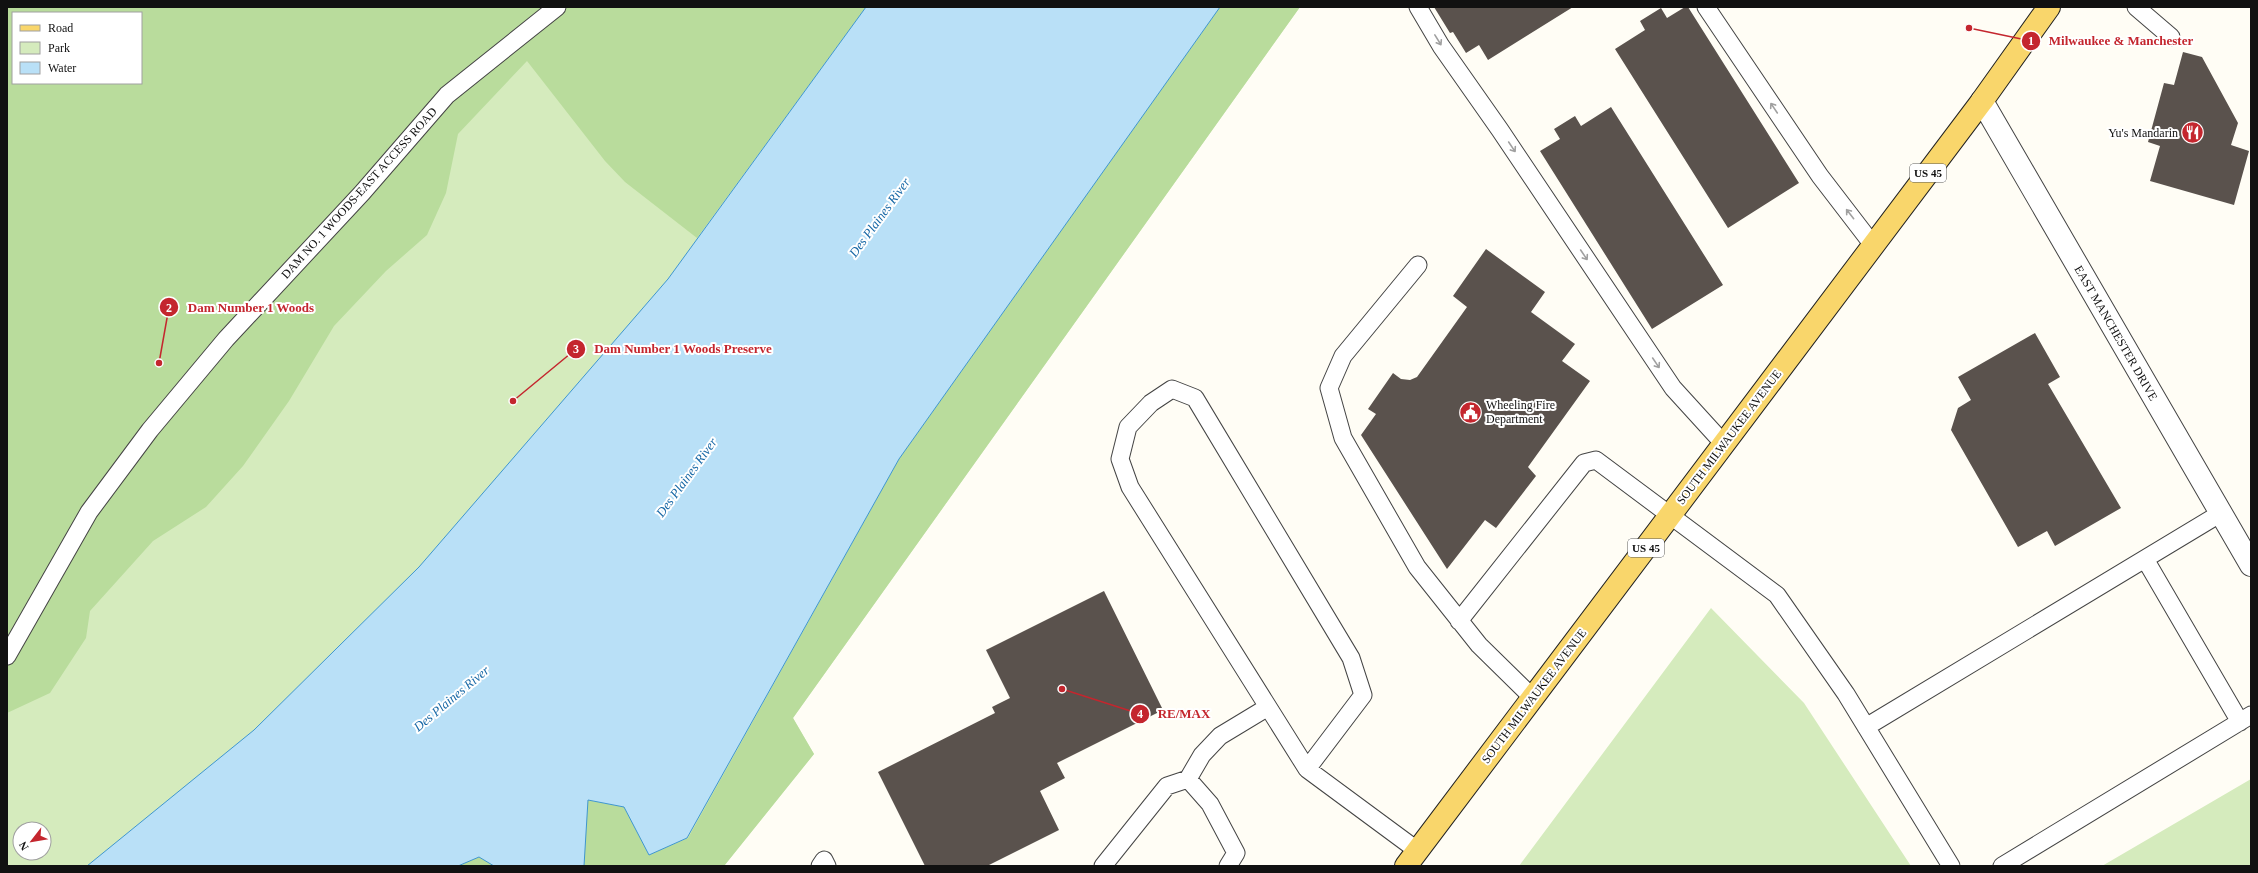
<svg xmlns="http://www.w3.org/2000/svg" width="2258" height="873" viewBox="0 0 2258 873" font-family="Georgia,serif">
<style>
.green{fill:#d5ebbd;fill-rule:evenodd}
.forest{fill:#b9dc9c;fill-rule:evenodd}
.water{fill:#b9e0f7;stroke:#3f96cf}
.building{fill:#5a524d}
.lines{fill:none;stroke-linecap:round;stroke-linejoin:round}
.lane-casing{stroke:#444;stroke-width:19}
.street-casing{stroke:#444;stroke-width:24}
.primary-casing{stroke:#222;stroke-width:24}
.lane{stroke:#fff;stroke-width:17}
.street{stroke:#fff;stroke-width:22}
.primary{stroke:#f9d66b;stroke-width:22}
.oneway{stroke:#a0a0a0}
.labels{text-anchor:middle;stroke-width:4;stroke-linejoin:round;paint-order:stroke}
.shield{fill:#fff;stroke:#585858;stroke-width:1}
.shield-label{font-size:11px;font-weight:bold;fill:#111}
.poi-label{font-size:12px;fill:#111;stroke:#fff;text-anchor:end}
.street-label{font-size:12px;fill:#111;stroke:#fff}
.water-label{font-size:13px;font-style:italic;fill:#1768a6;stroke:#fff}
.leader{fill:none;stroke:#c4262e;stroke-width:1.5}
.callout-dot{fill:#c4262e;stroke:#fff;stroke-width:1.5}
.mark-label{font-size:12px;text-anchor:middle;font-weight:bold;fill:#fff}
.callout-label{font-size:13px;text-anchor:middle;font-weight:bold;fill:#c4262e;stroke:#fff;stroke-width:4;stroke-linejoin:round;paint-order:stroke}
</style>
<rect width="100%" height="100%" fill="#fffdf5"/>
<path class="green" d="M7 7H1300L793 718 814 754 724 866H7ZM13 13H141V83H13ZM20 829H44V853H20Z
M1711 608 1804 703 1911 866H1519Z
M2251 779V866H2102Z"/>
<path class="forest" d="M7 7H866L697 238 625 182 605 161 527 61 458 134 446 193 427 235 386 271 334 326 289 401 243 466 206 507 153 541 90 611 86 638 50 693 7 713ZM13 13H141V83H13Z
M1220 7H1300L793 718 814 754 724 866H584L587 800 624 807 649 855 688 838 899 459Z
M479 857 494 866H458Z"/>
<path class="water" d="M866 7H1220L899 459 687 838 649 855 624 807 588 800 584 866H494L479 857 458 866H87L254 730 419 567 668 279Z"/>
<path class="building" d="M1434 7H1573L1488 60 1479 45 1466 53 1453 32 1450 33Z
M1685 7H1688L1799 183 1728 228 1615 49 1645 30 1640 21 1661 8 1667 18Z
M2183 52 2202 57 2238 123 2231 145 2249 151 2234 205 2150 181 2160 146 2148 142 2164 83 2174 85Z
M1611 107 1723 285 1652 329 1540 151 1560 139 1554 129 1575 116 1581 126Z
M1486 249 1545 292 1531 312 1575 344 1562 361 1590 381 1528 467 1536 476 1496 528 1485 520 1447 569 1361 435 1376 414 1368 409 1393 373 1401 379 1410 380 1417 377 1467 307 1453 296Z
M2035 333 2060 377 2048 384 2121 508 2055 546 2047 531 2018 547 1951 430 1958 408 1971 400 1958 377Z
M1104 591 1163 710 1057 763 1065 778 1040 791 1059 830 987 866H925L878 772 995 713 992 707 1010 698 986 650Z"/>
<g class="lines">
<defs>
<path id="lane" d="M1418 7 1441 46 1500 130 1673 388 1724 444
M1706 7 1820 176 1873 245
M2136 7 2171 37
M1418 265 1343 356 1329 388 1343 438 1417 567 1479 645 1533 698
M2145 559 2240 722
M1459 621 1584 463 1596 460 1777 595 1846 694 1951 866
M7 656 89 512 150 430 226 339 362 193 447 95 557 7
M1866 727 2221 513
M1307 769 1130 487 1120 459 1128 427 1151 403 1172 389 1195 398 1351 658 1363 695 1307 769 1418 851
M1188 779 1202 755 1220 736 1268 707
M820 866 824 860 827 866
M1103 866 1167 786 1188 779 1210 804 1236 853 1228 866
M2002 866 2251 715"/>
<path id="street" d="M1982 101 2251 565"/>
<path id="primary" d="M1406 866 1982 101 2049 7"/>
</defs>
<use href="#lane" class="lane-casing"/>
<use href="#street" class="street-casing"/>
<use href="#primary" class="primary-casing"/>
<use href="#lane" class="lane"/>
<use href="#street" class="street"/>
<use href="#primary" class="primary"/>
</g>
<defs><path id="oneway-shaft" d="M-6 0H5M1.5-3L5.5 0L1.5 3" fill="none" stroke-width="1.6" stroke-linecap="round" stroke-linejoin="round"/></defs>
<g class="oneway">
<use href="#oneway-shaft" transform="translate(1438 40) rotate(58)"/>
<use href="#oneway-shaft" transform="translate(1774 108) rotate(-124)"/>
<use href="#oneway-shaft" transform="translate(1512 147) rotate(56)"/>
<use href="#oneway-shaft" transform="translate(1850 214) rotate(-128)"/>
<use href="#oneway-shaft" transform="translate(1584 255) rotate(56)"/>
<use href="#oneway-shaft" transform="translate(1656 363) rotate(56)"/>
</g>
<defs>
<symbol id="restaurant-disc" viewBox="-11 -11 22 22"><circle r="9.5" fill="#c4262e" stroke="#fff"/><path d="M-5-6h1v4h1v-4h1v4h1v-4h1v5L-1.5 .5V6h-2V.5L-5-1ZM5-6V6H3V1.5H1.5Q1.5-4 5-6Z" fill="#fff"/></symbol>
<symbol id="civic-disc" viewBox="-11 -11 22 22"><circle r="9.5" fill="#c4262e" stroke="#fff"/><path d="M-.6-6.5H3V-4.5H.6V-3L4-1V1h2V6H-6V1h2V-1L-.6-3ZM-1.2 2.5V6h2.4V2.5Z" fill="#fff"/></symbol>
</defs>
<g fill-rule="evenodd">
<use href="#restaurant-disc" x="2180" y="120" width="25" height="25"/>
<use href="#civic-disc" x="1458" y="400" width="25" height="25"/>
</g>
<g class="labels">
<g class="shield">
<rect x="1910" y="164" width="36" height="18" rx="3"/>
<rect x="1628" y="539" width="36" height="18" rx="3"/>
</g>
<g class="shield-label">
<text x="1928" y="177">US 45</text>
<text x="1646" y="552">US 45</text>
</g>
<g class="poi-label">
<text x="2178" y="137">Yu's Mandarin</text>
<text x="1486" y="409" text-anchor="start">Wheeling Fire<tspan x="1486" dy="14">Department</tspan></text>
</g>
<g class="street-label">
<text transform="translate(359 193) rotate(-48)" y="4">DAM NO. 1 WOODS-EAST ACCESS ROAD</text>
<text transform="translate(2116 333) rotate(60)" y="4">EAST MANCHESTER DRIVE</text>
<text transform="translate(1729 437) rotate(-53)" y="4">SOUTH MILWAUKEE AVENUE</text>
<text transform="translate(1534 696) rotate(-53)" y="4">SOUTH MILWAUKEE AVENUE</text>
</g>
<g class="water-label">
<text transform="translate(879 217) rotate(-54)" y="5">Des Plaines River</text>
<text transform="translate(686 477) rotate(-54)" y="5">Des Plaines River</text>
<text transform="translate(451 698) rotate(-40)" y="5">Des Plaines River</text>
</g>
</g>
<path class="leader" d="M1969 28L2031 41M159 363L169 307M513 401L576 349M1062 689L1140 714"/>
<g class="callout-dot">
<circle cx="1969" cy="28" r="4"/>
<circle cx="159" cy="363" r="4"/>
<circle cx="513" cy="401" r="4"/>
<circle cx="1062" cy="689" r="4"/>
<circle cx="2031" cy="41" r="10"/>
<circle cx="169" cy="307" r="10"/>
<circle cx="576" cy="349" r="10"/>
<circle cx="1140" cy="714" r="10"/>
</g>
<g class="mark-label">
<text x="2031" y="45">1</text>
<text x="169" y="312">2</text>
<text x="576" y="353">3</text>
<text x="1140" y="718">4</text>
</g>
<g class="callout-label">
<text x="2121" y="45">Milwaukee &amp; Manchester</text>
<text x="251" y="312">Dam Number 1 Woods</text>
<text x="683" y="353">Dam Number 1 Woods Preserve</text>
<text x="1184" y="718">RE/MAX</text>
</g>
<rect width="2258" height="873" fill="none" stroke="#111111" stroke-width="16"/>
<rect x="12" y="12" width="130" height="72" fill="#ffffff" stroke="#a0a0a0"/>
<rect x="20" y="25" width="20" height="6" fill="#f9d66b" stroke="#a0a0a0"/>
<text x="48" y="32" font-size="12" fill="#111111">Road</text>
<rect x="20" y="42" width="20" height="12" fill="#d5ebbd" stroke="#a0a0a0"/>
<text x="48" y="52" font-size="12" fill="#111111">Park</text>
<rect x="20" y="62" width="20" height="12" fill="#b9e0f7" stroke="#a0a0a0"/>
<text x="48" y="72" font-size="12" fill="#111111">Water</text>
<g transform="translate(32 841) rotate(239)"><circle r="19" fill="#ffffff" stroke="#a0a0a0"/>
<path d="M0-3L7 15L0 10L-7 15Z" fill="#c4262e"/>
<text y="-6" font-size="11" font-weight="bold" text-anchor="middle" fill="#111111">N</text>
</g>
</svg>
